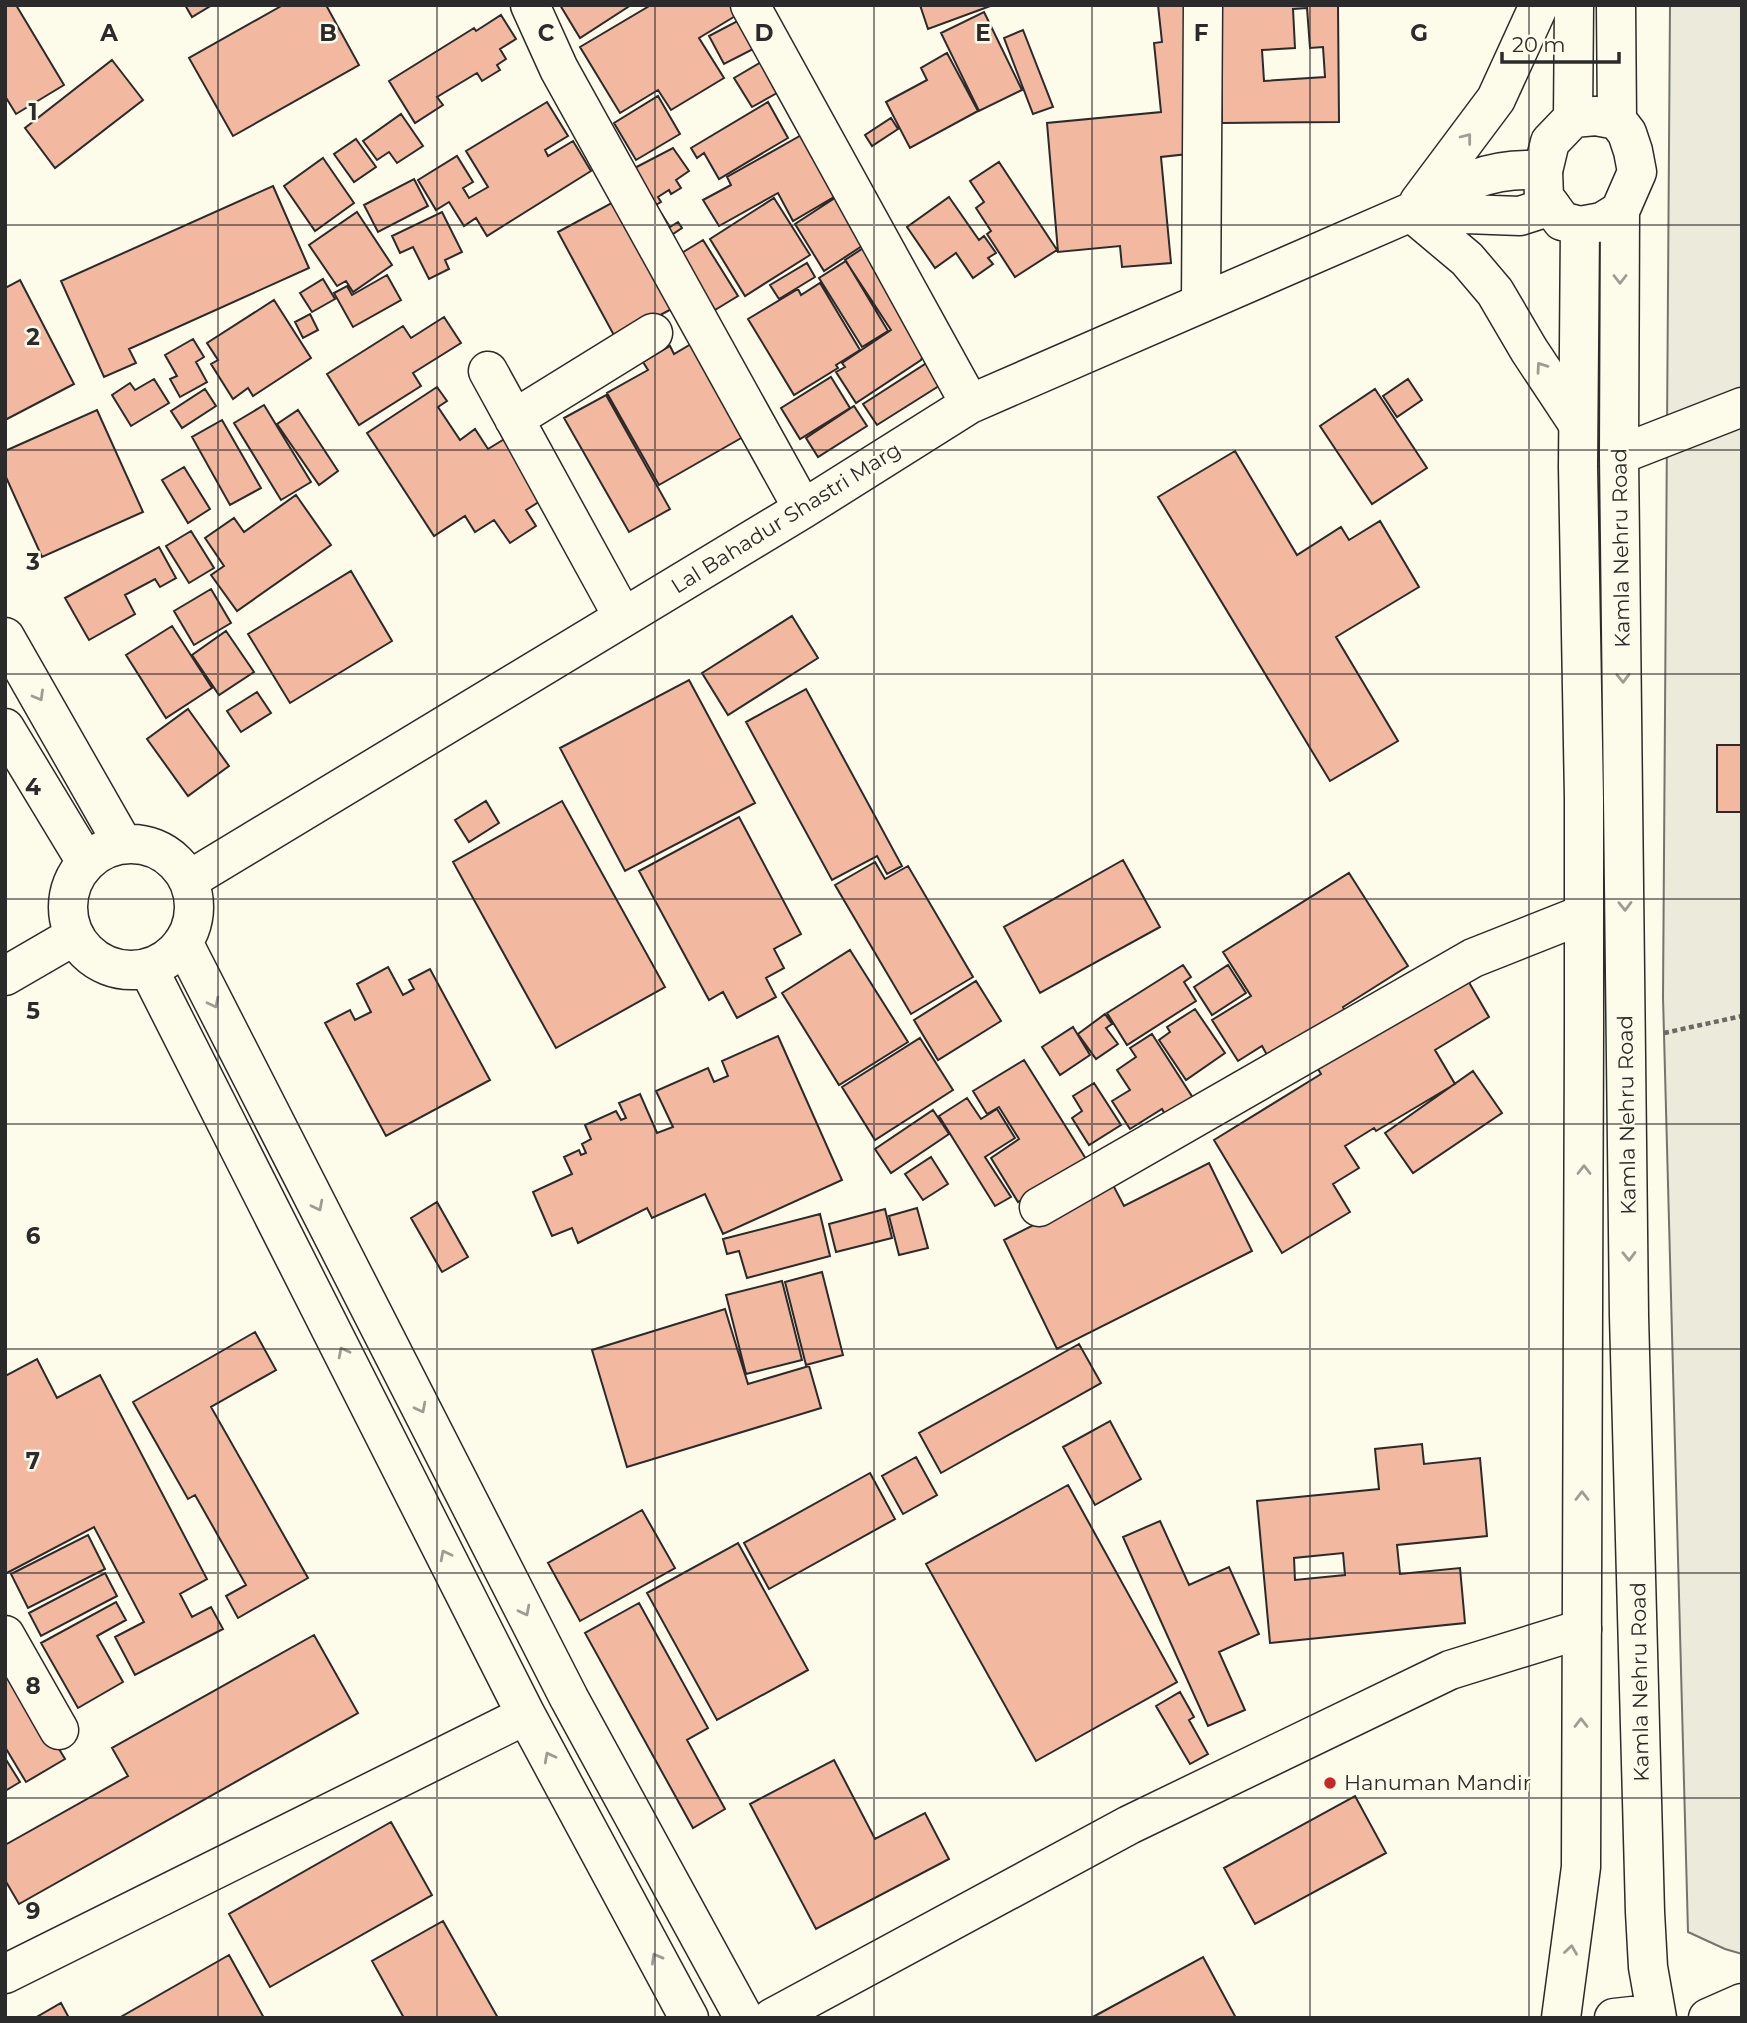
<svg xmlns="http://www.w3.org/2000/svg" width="1747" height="2023" viewBox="0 0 1747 2023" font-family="Montserrat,sans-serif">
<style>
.green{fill:#ecebdb;stroke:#74746e;stroke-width:2}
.building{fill:#f2b8a0;stroke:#2b2b2b;stroke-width:2;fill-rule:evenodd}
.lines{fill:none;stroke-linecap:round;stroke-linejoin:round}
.minor-casing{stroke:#2b2b2b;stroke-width:41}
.major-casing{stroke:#2b2b2b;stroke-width:41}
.path{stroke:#6a6964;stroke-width:4.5;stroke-dasharray:5 3.5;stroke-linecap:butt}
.minor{stroke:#fdfbea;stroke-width:38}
.major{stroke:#fdfbea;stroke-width:38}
.oneway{stroke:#9e9d94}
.grid{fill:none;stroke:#2b2b2b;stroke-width:2;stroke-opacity:0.55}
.poi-dot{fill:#c62828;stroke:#fdfbea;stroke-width:2.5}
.labels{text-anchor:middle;stroke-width:5;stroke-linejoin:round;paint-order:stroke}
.street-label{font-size:21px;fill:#2b2b2b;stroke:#fdfbea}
.poi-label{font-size:21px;fill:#2b2b2b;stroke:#fdfbea;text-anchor:start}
.grid-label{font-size:23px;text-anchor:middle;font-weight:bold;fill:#2b2b2b;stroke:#fdfbea;stroke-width:5;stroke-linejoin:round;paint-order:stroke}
</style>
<rect width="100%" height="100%" fill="#fdfbea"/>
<path class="green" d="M1670 5H1742V1954L1725 1949 1688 1932 1663 997Z"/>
<path class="building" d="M5 5H16L64 85 16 114 5 96Z
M185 5H212L192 17Z
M283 5H326L359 65 233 136 189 58Z
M560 5H631L580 38Z
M651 5H731L737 15 699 38 724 78 671 110 658 90 620 113 580 47Z
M920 5H993L928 29Z
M1158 5H1184L1197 153 1161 157 1171 263 1122 267 1120 246 1058 252 1047 123 1161 112 1154 43 1162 42Z
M1221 5H1338L1339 122 1222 123ZM1307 8 1310 48 1323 47 1325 77 1264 81 1262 50 1295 48 1293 9Z
M984 12 1022 90 979 111 941 33Z
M501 15 516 39 500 49 506 59 497 65 500 70 482 81 477 73 437 97 443 105 415 123 389 81 474 28 476 31Z
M747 16 761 45 724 64 709 36Z
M1023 30 1053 107 1033 114 1004 38Z
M947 53 978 111 910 148 886 102 927 80 921 68Z
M768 58 786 88 752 107 734 78Z
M112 60 143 100 55 168 25 128Z
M658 96 680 134 636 160 614 123Z
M547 102 568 136 545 150 548 156 573 141 591 171 487 236 476 218 464 226 449 202 436 210 418 180 457 156 473 182 463 188 469 198 488 187 466 151Z
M768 102 788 138 719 179 704 153 697 158 691 148Z
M401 114 423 146 397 163 389 152 377 160 363 141Z
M891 118 898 129 872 146 865 135Z
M805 133 839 194 793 221 778 193 719 226 703 200 731 185 727 177Z
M356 139 376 167 354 182 334 154Z
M673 148 689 171 676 180 681 188 671 194 669 190 658 197 661 202 656 205 670 227 678 222 682 228 667 238 625 173Z
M323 158 354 203 315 231 284 186Z
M999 162 1057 250 1015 277 987 234 991 231 976 208 984 202 970 181Z
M414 179 428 206 378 232 364 205Z
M273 186 309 268 129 349 136 363 104 377 61 281Z
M838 196 868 242 824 271 795 224Z
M949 197 979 240 984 236 996 253 988 258 993 264 973 278 956 253 935 268 907 227Z
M774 198 810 255 745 296 710 239Z
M619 199 677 306 616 339 558 232Z
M357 212 392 265 353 292 346 281 337 286 309 245Z
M442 212 462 252 445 260 449 269 429 279 413 247 400 253 392 236Z
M703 240 738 296 715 310 680 254Z
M868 245 931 339 921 360 856 403 836 372 845 367 842 363 891 330 845 260Z
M846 261 888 331 862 347 819 278Z
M807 263 815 277 779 299 770 285Z
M387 275 401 300 353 327 334 293 347 286 352 295Z
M323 279 335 299 312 312 300 293Z
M20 280 74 384 5 420V288Z
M820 283 860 350 836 365 838 368 794 395 748 319 798 289 801 295Z
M274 300 311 358 253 396 248 388 233 399 211 364 218 360 207 343Z
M310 314 318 330 303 338 295 322Z
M444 317 461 343 413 373 421 386 359 425 327 374 403 326 411 338Z
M193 339 204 357 196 362 207 382 180 397 170 379 177 376 165 355Z
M696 341 750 433 659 485 607 393 648 370 643 362 670 346 674 354Z
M936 357 950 379 877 425 863 404Z
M831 377 850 408 800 439 781 408Z
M154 379 169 403 131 426 112 395 130 383 135 390Z
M1408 379 1422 400 1397 417 1383 396Z
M437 387 447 401 438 407 460 440 475 429 488 449 506 438 545 498 526 510 536 526 510 543 494 520 475 532 465 516 434 536 367 433Z
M205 389 216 406 182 428 171 411Z
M1375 389 1427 468 1372 504 1320 426Z
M606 395 670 509 629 532 564 418Z
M264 405 311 482 281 500 234 423Z
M854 406 867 426 818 457 806 438Z
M97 410 143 512 42 557 5 475V451Z
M298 410 338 471 319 485 277 424Z
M222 420 261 488 230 505 192 437Z
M1235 451 1297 555 1341 527 1349 540 1380 521 1419 587 1336 637 1398 741 1330 781 1158 497Z
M184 467 210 509 188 523 162 480Z
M296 495 331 545 237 611 211 575 224 566 205 538 234 518 244 532Z
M191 531 214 568 189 583 166 546Z
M159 547 176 578 160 587 155 579 125 595 135 614 89 640 65 598Z
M351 571 392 641 290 703 248 634Z
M211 589 231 623 194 645 174 611Z
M792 616 818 658 728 715 702 673Z
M172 626 212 688 166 718 126 655Z
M226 631 254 672 219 695 192 655Z
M689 680 755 803 625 871 560 748Z
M806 689 902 866 887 874 877 856 832 880 746 722Z
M257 692 271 713 241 732 227 711Z
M188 709 229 766 188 796 147 739Z
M1717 745H1742V812H1717Z
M486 801 499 823 469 842 455 820Z
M562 801 665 987 556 1048 453 862Z
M739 817 801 934 774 949 784 968 766 978 776 997 737 1018 723 992 709 1000 639 871Z
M1123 860 1160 927 1040 993 1004 927Z
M875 862 885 879 908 866 973 977 911 1014 835 885Z
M1349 873 1408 966 1343 1007 1349 1018 1291 1055 1284 1044 1267 1055 1262 1046 1238 1061 1212 1020 1251 996 1223 952Z
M850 950 908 1042 839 1085 782 993Z
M1183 965 1191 977 1184 982 1196 1001 1127 1045 1107 1013Z
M1228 965 1246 993 1212 1015 1194 987Z
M388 967 403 995 414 989 409 980 430 969 490 1080 386 1136 325 1023 350 1010 355 1020 371 1012 357 984Z
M1467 979 1489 1017 1435 1050 1455 1084 1376 1131 1374 1128 1345 1146 1359 1168 1333 1184 1350 1212 1282 1253 1214 1140 1321 1074 1318 1069Z
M976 981 1001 1021 938 1060 914 1020Z
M1195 1009 1225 1053 1186 1080 1159 1040 1170 1032 1167 1027Z
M1105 1014 1112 1024 1106 1028 1118 1044 1096 1059 1078 1034Z
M1073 1027 1090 1055 1060 1075 1042 1047Z
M1152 1034 1195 1101 1167 1118 1162 1109 1130 1129 1112 1101 1130 1090 1117 1070 1136 1057 1130 1048Z
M778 1036 842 1180 723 1234 705 1194 652 1218 647 1208 578 1243 572 1228 552 1236 533 1192 572 1174 564 1157 579 1150 581 1155 586 1153 582 1144 591 1139 585 1125 616 1111 621 1120 626 1118 619 1103 640 1094 657 1133 673 1127 656 1091 708 1068 714 1082 728 1076 722 1061Z
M920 1038 953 1090 875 1140 842 1087Z
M1024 1060 1086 1159 1018 1202 991 1158 1019 1139 999 1107 987 1114 973 1091Z
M1473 1071 1502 1113 1413 1173 1385 1133Z
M1094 1083 1121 1125 1089 1145 1072 1118 1082 1111 1073 1096Z
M967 1098 981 1119 997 1109 1015 1138 985 1157 1011 1197 995 1206 939 1116Z
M933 1110 949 1134 891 1173 875 1149Z
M931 1157 948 1184 923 1200 905 1174Z
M1209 1163 1252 1251 1057 1349 1004 1240 1113 1185 1124 1206Z
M437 1202 468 1257 442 1272 411 1218Z
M917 1208 928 1248 899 1255 889 1216Z
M885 1209 892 1238 836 1252 829 1224Z
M820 1214 830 1256 747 1278 739 1251 727 1254 723 1239Z
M822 1272 843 1355 806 1365 785 1282Z
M782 1281 802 1360 746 1374 726 1295Z
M725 1309 748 1384 809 1366 821 1408 627 1467 592 1350Z
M255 1332 276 1370 211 1407 308 1578 238 1618 226 1596 246 1585 195 1495 188 1499 133 1402Z
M1079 1344 1101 1383 941 1473 919 1433Z
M37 1359 57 1398 100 1375 207 1579 180 1594 192 1617 211 1607 223 1629 135 1675 115 1637 144 1622 94 1527 5 1574V1376Z
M1110 1421 1141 1479 1095 1505 1063 1447Z
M1422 1444 1424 1464 1480 1458 1487 1536 1397 1545 1400 1574 1460 1568 1465 1623 1270 1643 1257 1501 1379 1489 1375 1449ZM1343 1553 1345 1575 1295 1580 1294 1558Z
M916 1457 937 1495 903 1514 882 1476Z
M870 1473 895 1519 769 1589 744 1543Z
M1068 1485 1177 1682 1036 1761 926 1564Z
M642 1510 675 1568 580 1621 548 1563Z
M1160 1521 1189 1585 1229 1567 1259 1634 1219 1652 1245 1710 1208 1726 1123 1537Z
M88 1535 105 1569 28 1608 11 1574Z
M738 1543 808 1670 717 1720 647 1593Z
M105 1573 117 1596 41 1636 29 1613Z
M116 1602 126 1620 97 1636 123 1682 78 1708 41 1643Z
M639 1603 708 1728 687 1740 725 1809 693 1828 585 1633Z
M314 1635 358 1713 19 1904 5 1880V1845L128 1776 112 1748Z
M11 1669 65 1759 26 1782 5 1747V1672Z
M1180 1692 1194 1717 1189 1720 1208 1754 1190 1764 1156 1706Z
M5 1758 20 1782 5 1791Z
M834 1760 875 1839 925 1813 949 1859 816 1929 750 1804Z
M1355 1796 1386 1853 1255 1924 1224 1868Z
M391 1822 432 1895 270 1987 229 1914Z
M443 1921 498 2018H404L372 1961Z
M229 1955 264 2018H119Z
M1203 1957 1236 2018H1091Z
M61 2003 69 2018H35Z"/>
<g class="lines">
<defs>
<path id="minor" d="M530 5 559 69 803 509
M750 5 970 404
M1419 202 1496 99 1539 5
M1411 212 1467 259 1495 292 1529 350 1578 424
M1411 212 1520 216 1551 206
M1201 303 1203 5
M488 371 623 617
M514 419 653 333
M1619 455 1742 407
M5 637 123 844
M5 728 86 862
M68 907a63 63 0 1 1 126 0a63 63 0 1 1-126 0Z
M189 880 803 509 970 404 1411 212C1454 186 1491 165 1543 171
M183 942 569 1698 744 2018
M148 968 526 1715 689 2018
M5 976 74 936
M1039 1207 1473 958 1584 914
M5 1635 59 1730
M5 1974 526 1715
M772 2018 1129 1825 1450 1670 1582 1629"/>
<path id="major" d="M1616 5 1617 120
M1596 116 1617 120 1627 133 1633 151 1637 172 1620 211 1602 222 1580 226 1562 221 1544 197 1543 171 1550 142 1573 118Z
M1573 118 1574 5
M1620 211 1619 455 1629 1316 1645 1912 1648 1967 1657 2018
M1561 2018 1581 1867 1584 1030V799L1578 467 1580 226
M1614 2018 1632 2016 1645 2018
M1708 2018 1742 2003"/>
</defs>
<use href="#minor" class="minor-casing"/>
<use href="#major" class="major-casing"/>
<path class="path" d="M1664 1033 1742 1016"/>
<use href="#minor" class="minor"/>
<use href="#major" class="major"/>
</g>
<defs><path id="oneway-chevron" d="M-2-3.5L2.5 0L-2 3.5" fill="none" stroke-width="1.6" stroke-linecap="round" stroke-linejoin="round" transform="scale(1.75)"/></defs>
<g class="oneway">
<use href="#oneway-chevron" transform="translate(1467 138) rotate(-52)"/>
<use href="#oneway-chevron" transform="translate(1620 279) rotate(90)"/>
<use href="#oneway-chevron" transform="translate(1541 367) rotate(-125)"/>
<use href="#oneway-chevron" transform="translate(1623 678) rotate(89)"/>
<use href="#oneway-chevron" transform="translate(39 696) rotate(60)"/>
<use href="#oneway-chevron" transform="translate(1625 906) rotate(89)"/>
<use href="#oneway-chevron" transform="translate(214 1003) rotate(63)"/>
<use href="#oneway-chevron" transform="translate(1584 1170) rotate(-90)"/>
<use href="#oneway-chevron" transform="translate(318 1206) rotate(63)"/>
<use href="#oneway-chevron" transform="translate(1629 1256) rotate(89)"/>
<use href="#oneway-chevron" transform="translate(343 1352) rotate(-117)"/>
<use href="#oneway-chevron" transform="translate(421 1408) rotate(63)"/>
<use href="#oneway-chevron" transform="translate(1582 1496) rotate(-90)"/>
<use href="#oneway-chevron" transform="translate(445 1555) rotate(-117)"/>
<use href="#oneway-chevron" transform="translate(525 1611) rotate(63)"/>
<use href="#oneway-chevron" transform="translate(1581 1723) rotate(-90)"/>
<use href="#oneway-chevron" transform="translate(549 1757) rotate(-118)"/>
<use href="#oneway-chevron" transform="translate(1571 1950) rotate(-82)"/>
<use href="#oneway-chevron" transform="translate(656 1958) rotate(-119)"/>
</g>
<path class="grid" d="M218 5V2018M437 5V2018M655 5V2018M874 5V2018M1092 5V2018M1310 5V2018M1529 5V2018M5 225H1742M5 450H1742M5 674H1742M5 899H1742M5 1124H1742M5 1349H1742M5 1573H1742M5 1798H1742"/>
<circle class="poi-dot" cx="1330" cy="1783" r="7"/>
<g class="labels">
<g class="street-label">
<text transform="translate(786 518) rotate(-32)" y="7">Lal Bahadur Shastri Marg</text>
<text transform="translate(1621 548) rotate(-91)" y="7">Kamla Nehru Road</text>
<text transform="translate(1627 1115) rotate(-91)" y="7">Kamla Nehru Road</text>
<text transform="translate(1640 1682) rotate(-91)" y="7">Kamla Nehru Road</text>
</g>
<g class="poi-label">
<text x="1344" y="1790">Hanuman Mandir</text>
</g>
</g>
<g class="grid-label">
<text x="109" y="41">A</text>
<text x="328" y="41">B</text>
<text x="546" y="41">C</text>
<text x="764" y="41">D</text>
<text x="983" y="41">E</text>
<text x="1201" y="41">F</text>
<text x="1419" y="41">G</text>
<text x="33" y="120">1</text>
<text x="33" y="345">2</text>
<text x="33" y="570">3</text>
<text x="33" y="795">4</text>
<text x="33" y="1019">5</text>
<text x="33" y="1244">6</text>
<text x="33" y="1469">7</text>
<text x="33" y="1694">8</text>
<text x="33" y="1919">9</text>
</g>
<rect width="1747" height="2023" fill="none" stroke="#2b2b2b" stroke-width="14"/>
<path d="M1502 52v10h117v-10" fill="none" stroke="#2b2b2b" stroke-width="3.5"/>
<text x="1512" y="52" font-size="21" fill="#2b2b2b" stroke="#fdfbea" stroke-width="5" paint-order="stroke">20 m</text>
</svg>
